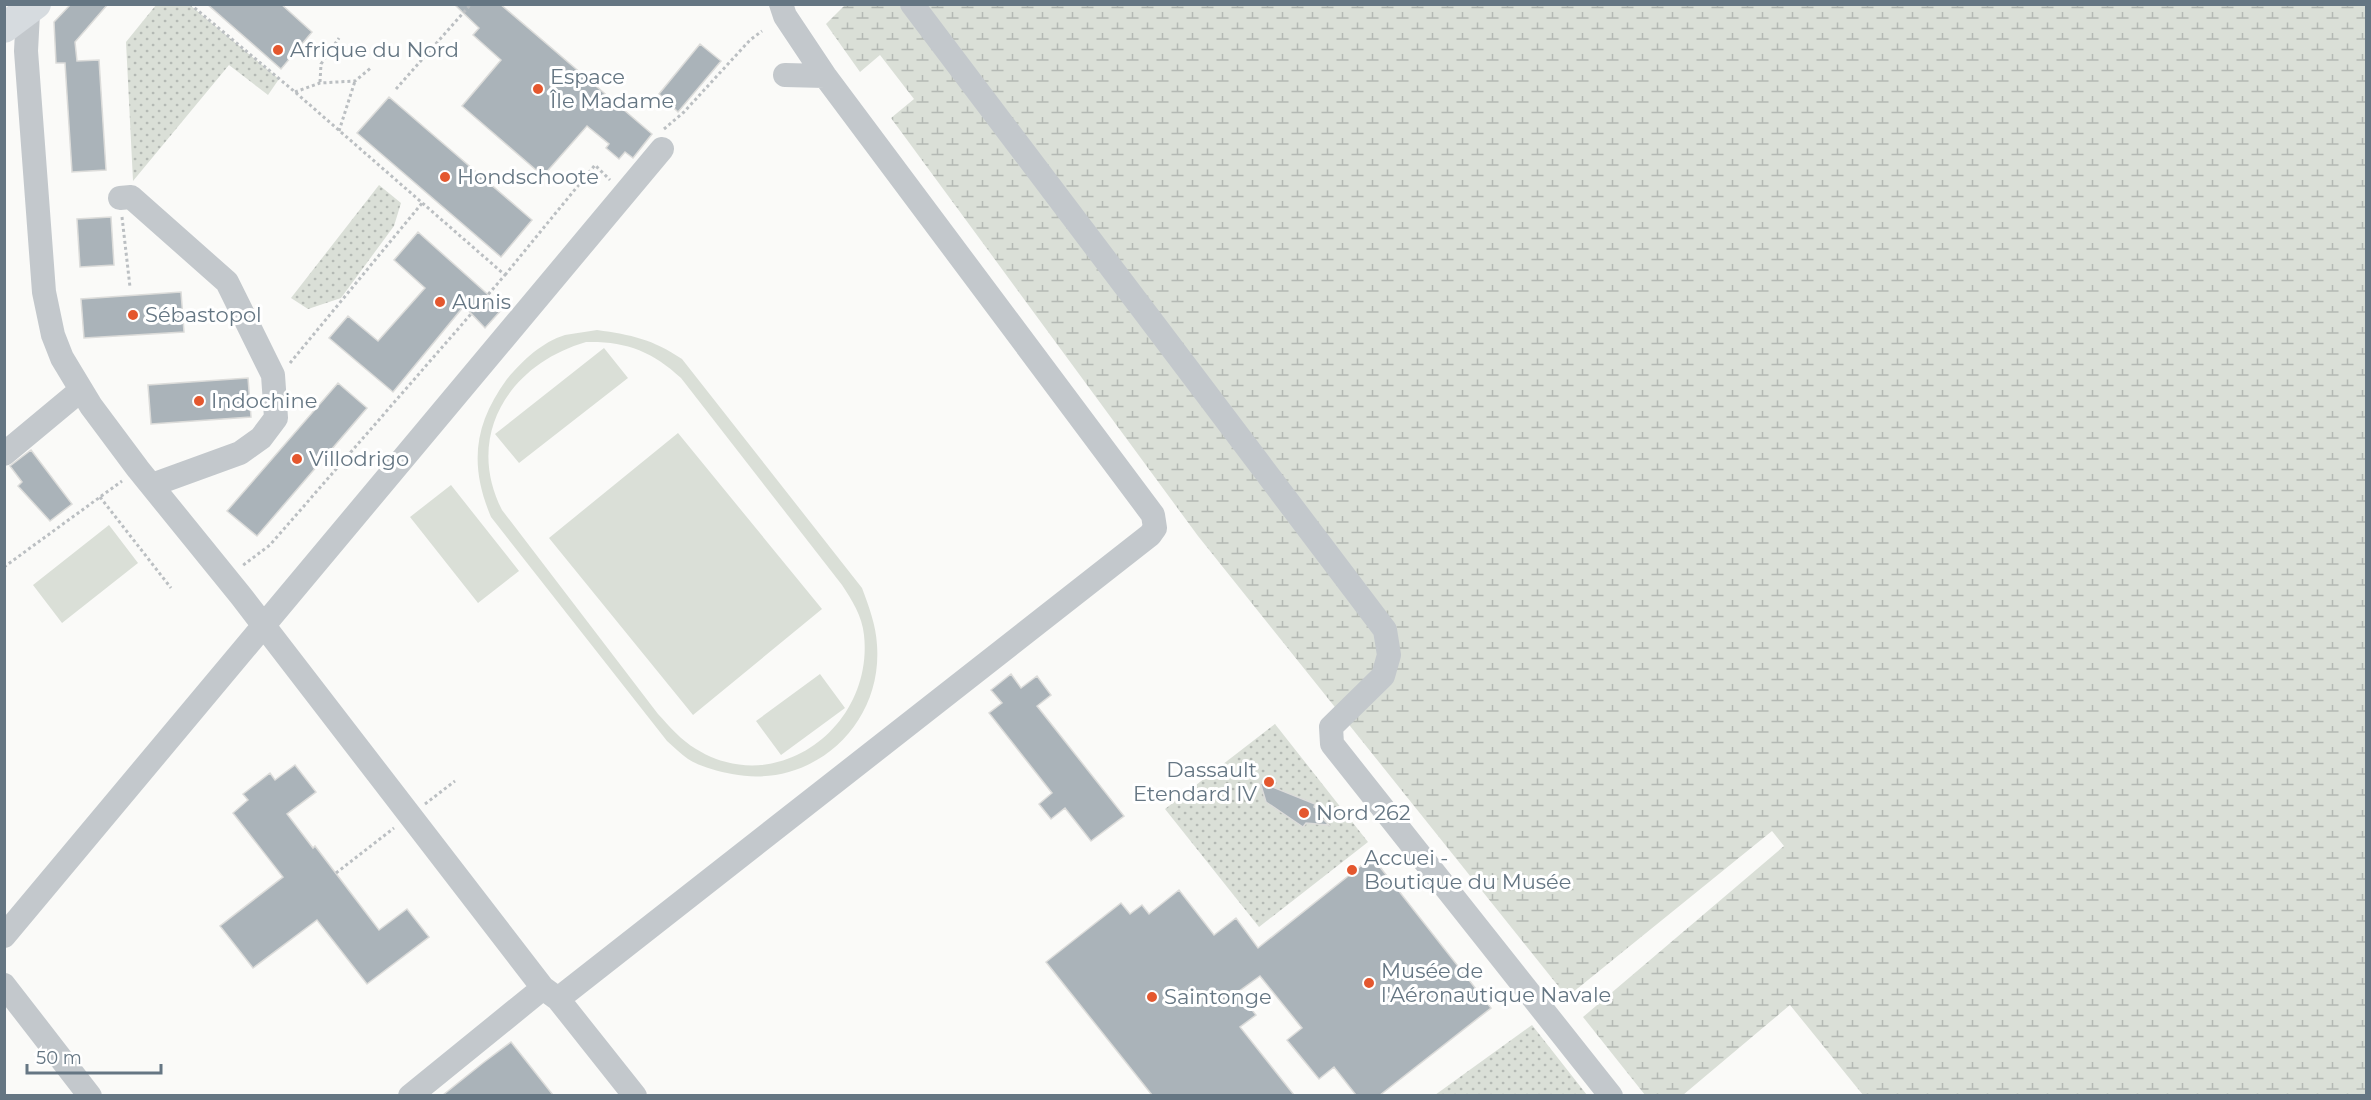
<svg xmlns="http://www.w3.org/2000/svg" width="2371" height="1100" viewBox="0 0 2371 1100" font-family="Montserrat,sans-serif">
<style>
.grass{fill:url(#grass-dots)}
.wetland{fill:url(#wetland-marsh)}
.garden{fill:#dadfd7;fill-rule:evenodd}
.building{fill:#aab3b9;stroke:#dcdcda;stroke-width:1.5}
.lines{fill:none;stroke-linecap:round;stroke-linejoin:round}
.path{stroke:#bbbfc2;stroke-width:3;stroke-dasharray:3 3;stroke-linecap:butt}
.minor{stroke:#c3c8cc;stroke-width:24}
.major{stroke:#d6dbdf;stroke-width:30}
.poi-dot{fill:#e4572e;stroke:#fff;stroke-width:2}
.labels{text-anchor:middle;stroke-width:6;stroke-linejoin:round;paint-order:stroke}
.poi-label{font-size:21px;fill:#657683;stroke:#fff;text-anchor:start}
</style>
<defs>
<pattern id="grass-dots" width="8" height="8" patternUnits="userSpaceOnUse" patternTransform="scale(1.5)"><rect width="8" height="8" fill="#dadfd7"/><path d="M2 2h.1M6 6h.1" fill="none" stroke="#b4b9b4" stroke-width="1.8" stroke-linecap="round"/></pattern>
<pattern id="wetland-marsh" width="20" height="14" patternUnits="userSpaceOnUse" patternTransform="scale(1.5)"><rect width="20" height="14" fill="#dadfd7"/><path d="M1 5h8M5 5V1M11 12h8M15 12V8" fill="none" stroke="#b4b9b4"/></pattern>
</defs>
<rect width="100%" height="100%" fill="#fafaf8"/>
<path class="grass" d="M156 5H190L279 79 268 95 229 65 133 181 126 42Z
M379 185 401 203 394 226 341 298 308 309 291 298Z
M1275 724 1368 842 1259 927 1165 809Z
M1532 1025 1587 1095H1435Z"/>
<path class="wetland" d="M846 4 2366 5V1095H1863L1790 1005 1683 1095H1645L1583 1017 1784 846 1772 831 1567 997 1198 536 891 118 914 99 880 55 860 72 826 24Z"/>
<path class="garden" d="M597 330C632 335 652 339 682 359L862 588C869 607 876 625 877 645 883 726 811 790 732 774 717 771 701 767 688 759 681 754 674 747 667 741L491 517C469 465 474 424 507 379 522 361 542 342 565 335 575 333 587 332 597 330ZM586 342C625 341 652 351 681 378L842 585C852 600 862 616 864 635 874 727 777 799 696 749 681 740 670 727 658 714L502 510C464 435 510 364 586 342Z
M604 348 628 378 519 463 495 434Z
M678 433 822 609 693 715 549 538Z
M451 485 519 571 478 603 410 517Z
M109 525 138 563 62 623 33 585Z
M820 674 845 708 781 755 756 721Z"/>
<path class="building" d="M71 4H108L75 42 77 61 99 60 106 170 72 172 65 63H56L54 22Z
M207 4H281L312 32 281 69Z
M454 4H500L652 134 633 158 625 152 619 159 606 148 609 144 587 126 543 176 462 106 501 60 473 35 479 28Z
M700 44 721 61 678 112 659 94Z
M389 97 532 220 501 257 357 133Z
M111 217 114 265 80 267 77 219Z
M418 232 503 308 485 328 464 306 393 392 329 338 348 316 378 341 425 288 394 260Z
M181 292 184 332 84 338 81 299Z
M248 378 251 417 151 424 148 385Z
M338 383 367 408 257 536 227 511Z
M31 450 72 504 50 521 18 486 22 482 10 466Z
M1011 674 1021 688 1037 676 1051 695 1037 706 1124 816 1091 841 1065 808 1051 819 1039 804 1052 793 989 713 1002 703 991 690Z
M295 765 316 792 287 814 313 848 315 846 379 930 407 909 429 937 367 984 317 920 253 968 220 926 283 877 233 813 248 800 243 794 270 773 275 780Z
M1260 782 1315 804 1314 807 1319 810 1317 813 1329 825 1306 823 1303 827 1266 802Z
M1372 857 1491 1008 1380 1095H1356L1334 1067 1319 1079 1287 1040 1302 1028 1260 976 1238 992 1256 1015 1240 1027 1294 1095H1152L1046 962 1121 903 1130 914 1142 905 1149 914 1179 890 1214 935 1236 918 1258 948Z
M511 1042 553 1095H443L483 1063Z"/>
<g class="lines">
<path class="path" d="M190 4 295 92 505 275 270 545 242 566
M320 82 321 64 339 38
M396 89 471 4
M295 92 320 83 355 81 372 67
M664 129 684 112 750 40 762 31
M339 131 355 81
M122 217 130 287
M505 275 595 165 610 180
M290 363 423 202
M100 497 171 588
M4 567 122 481
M425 804 455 781
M336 873 394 828"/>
<path class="minor" d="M912 4 1385 630 1389 655 1383 676 1331 727 1332 744 1611 1096
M28 13 26 51 44 292 53 335 62 358 91 406 138 469 241 596 543 988 558 999 635 1096
M785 75 825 76
M120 198 131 197 227 282 273 375 276 418 261 438 240 453 152 485
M4 454 81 390
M4 936 662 149
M4 985 90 1096
M558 999 1150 535 1155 528 1153 515 825 76 785 16 781 4
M410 1096 543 988"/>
<path class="major" d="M4 28 36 4"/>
</g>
<g class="poi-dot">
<circle cx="278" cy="50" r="6"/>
<circle cx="538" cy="89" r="6"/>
<circle cx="445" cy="177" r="6"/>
<circle cx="440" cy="302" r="6"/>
<circle cx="133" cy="315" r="6"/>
<circle cx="199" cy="401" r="6"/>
<circle cx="297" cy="459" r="6"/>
<circle cx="1269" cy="782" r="6"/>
<circle cx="1304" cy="813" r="6"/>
<circle cx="1352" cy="870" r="6"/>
<circle cx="1369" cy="983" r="6"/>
<circle cx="1152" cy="997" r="6"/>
</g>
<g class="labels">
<g class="poi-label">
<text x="290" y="57">Afrique du Nord</text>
<text x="550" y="84">Espace<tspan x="550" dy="24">Île Madame</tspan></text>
<text x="457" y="184">Hondschoote</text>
<text x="452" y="309">Aunis</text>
<text x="145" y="322">Sébastopol</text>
<text x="211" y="408">Indochine</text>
<text x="309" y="466">Villodrigo</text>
<text x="1257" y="777" text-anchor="end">Dassault<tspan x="1257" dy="24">Etendard IV</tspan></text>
<text x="1316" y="820">Nord 262</text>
<text x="1364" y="865">Accuei -<tspan x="1364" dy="24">Boutique du Musée</tspan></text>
<text x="1381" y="978">Musée de<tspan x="1381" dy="24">l'Aéronautique Navale</tspan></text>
<text x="1164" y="1004">Saintonge</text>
</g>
</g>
<rect width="2371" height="1100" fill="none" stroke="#657683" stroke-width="12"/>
<path d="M27 1064v9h134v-9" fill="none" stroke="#657683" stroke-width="3"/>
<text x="36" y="1064" font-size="18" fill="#657683" stroke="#ffffff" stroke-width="4.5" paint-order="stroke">50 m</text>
</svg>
